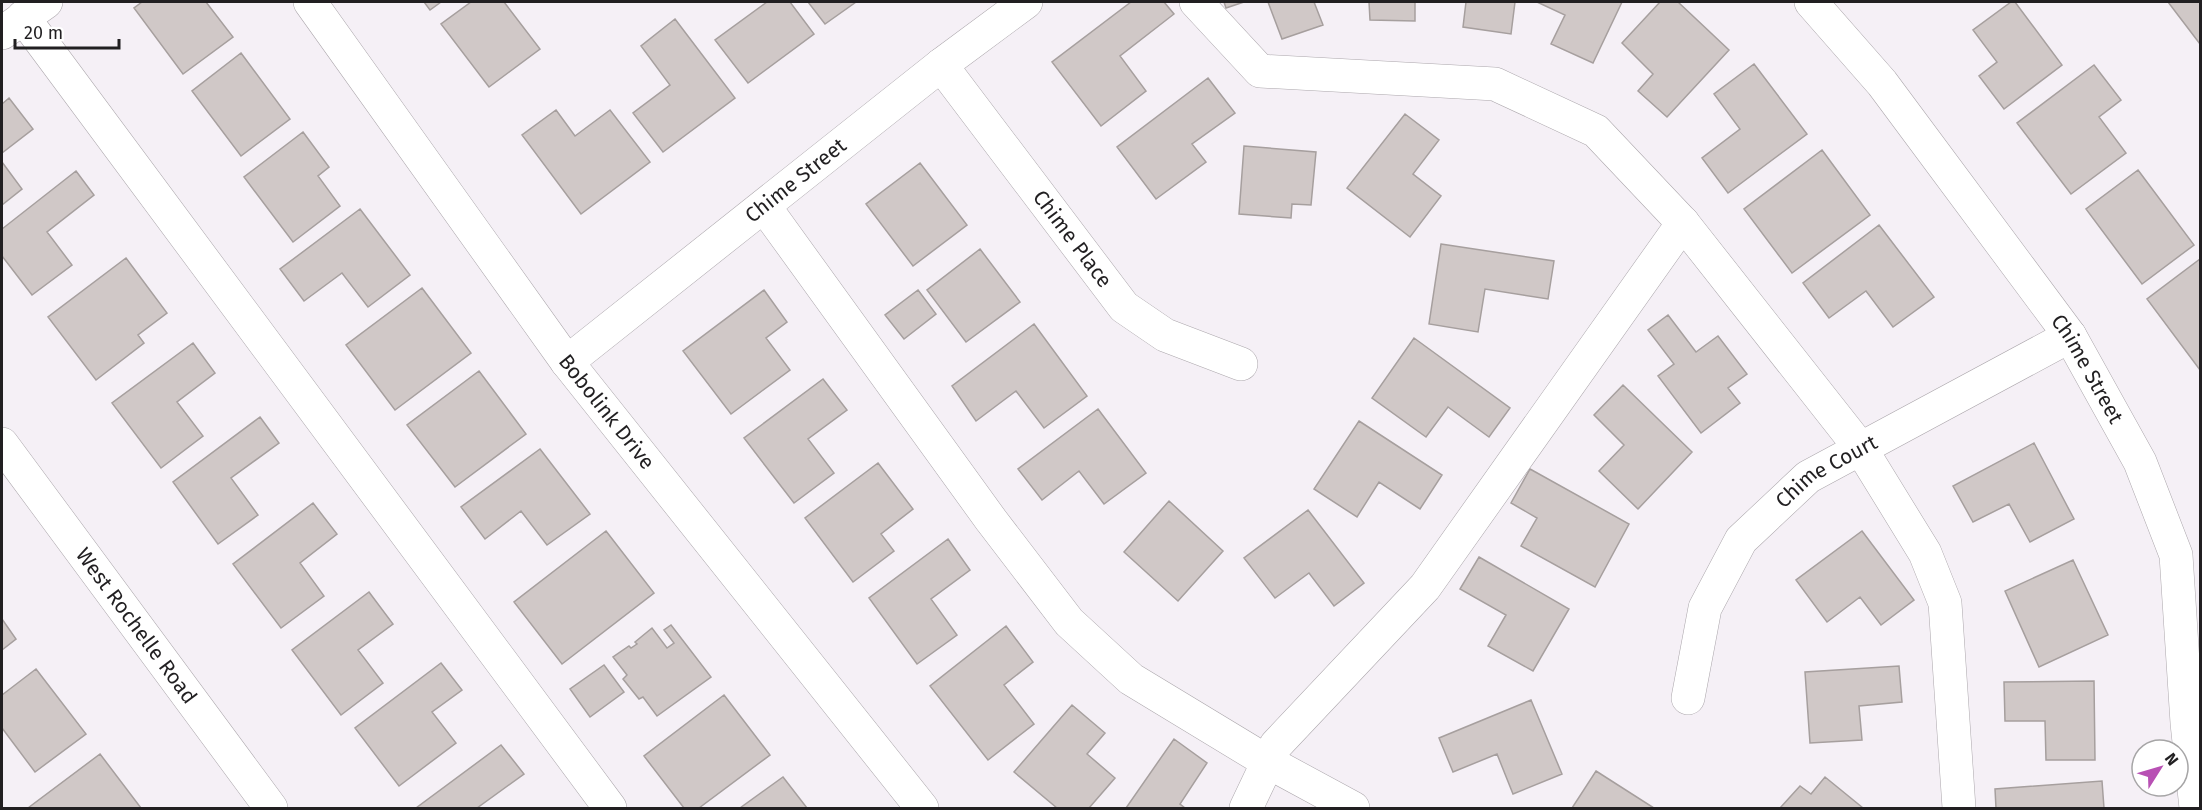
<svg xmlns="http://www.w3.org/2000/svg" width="2202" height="810" viewBox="0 0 2202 810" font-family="'Fira Sans',sans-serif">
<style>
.building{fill:#d0c8c7;stroke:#a69f9e;stroke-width:1.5}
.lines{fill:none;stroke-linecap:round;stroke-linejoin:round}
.minor-casing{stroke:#aca7ac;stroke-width:34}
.minor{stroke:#fff;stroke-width:33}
.labels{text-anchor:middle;stroke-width:5;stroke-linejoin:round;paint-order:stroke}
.street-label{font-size:21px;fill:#211f21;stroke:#fff}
</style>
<rect width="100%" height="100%" fill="#f5f0f6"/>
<path class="building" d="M142 2H206L233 37 183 74 134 8Z
M424 2H441L430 10Z
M471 2H504L540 49 489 87 441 24Z
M767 2H790L814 34 748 83 715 40Z
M808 2H856L825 24Z
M1131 2H1164L1174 14 1120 56 1146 91 1101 126 1052 62Z
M1224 2H1244L1226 8Z
M1268 2H1314L1323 25 1282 39Z
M1369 2H1415V21L1370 20Z
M1466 2H1515L1511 34 1463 27Z
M1537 2H1622L1593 63 1551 44 1565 15Z
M1660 2H1678L1729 50 1667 117 1638 91 1653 74 1622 43Z
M2011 2H2015L2062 65 2004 109 1979 76 1997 62 1973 30Z
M2168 2H2200V44Z
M675 19 735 98 663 152 633 113 670 85 641 46Z
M241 53 290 119 241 156 192 91Z
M1754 64 1807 134 1728 193 1702 158 1740 129 1714 94Z
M2094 65 2121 100 2099 117 2126 153 2071 194 2017 123Z
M1208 78 1235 113 1192 144 1206 162 1156 199 1117 147Z
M9 98 33 129 2 153V104Z
M556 110 575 136 610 110 650 162 581 214 522 135Z
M1405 114 1439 140 1413 174 1441 196 1410 237 1347 188Z
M303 132 329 167 318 176 340 206 293 242 244 177Z
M1244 146 1316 152 1311 205 1292 204 1291 218 1239 214Z
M1822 150 1870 215 1792 273 1744 209Z
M2 162 22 189 2 205Z
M920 163 967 225 913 266 866 204Z
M2138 170 2194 245 2142 284 2086 209Z
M76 171 94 195 47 232 72 265 32 295 2 256V229Z
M360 209 410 275 368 307 342 273 304 301 280 269Z
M1879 225 1934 297 1893 327 1866 291 1829 318 1803 283Z
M1441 244 1554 261 1548 299 1485 289 1478 332 1429 324Z
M980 249 1020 302 966 342 927 290Z
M126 258 167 313 138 335 144 343 96 380 48 317Z
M2200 259V370L2147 299Z
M422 288 471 353 395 410 346 345Z
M764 290 787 322 766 338 790 370 731 414 683 351Z
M918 290 936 314 904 339 885 315Z
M1668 315 1696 352 1718 336 1747 374 1728 388 1740 403 1701 433 1658 376 1674 364 1648 330Z
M1034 324 1087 396 1044 428 1016 391 976 421 952 386Z
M1414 338 1510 408 1489 437 1448 407 1426 437 1372 398Z
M193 343 215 373 177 402 203 436 161 468 112 403Z
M479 371 526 434 455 487 407 425Z
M823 379 847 410 808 439 834 473 794 503 744 438Z
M1623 385 1692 452 1638 509 1599 471 1624 445 1594 415Z
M1098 409 1146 473 1104 504 1079 471 1042 500 1018 469Z
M260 417 279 443 231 478 258 515 218 544 173 482Z
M1359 421 1442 475 1420 509 1379 482 1357 517 1314 489Z
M2034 443 2074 519 2030 542 2009 504 1973 522 1953 486Z
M540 449 590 514 547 545 521 511 485 539 461 507Z
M878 463 913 509 881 534 894 551 853 582 805 518Z
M1530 469 1629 524 1595 587 1521 546 1537 518 1511 503Z
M1169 501 1223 551 1178 601 1124 552Z
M313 503 337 534 300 563 324 596 281 628 233 564Z
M1308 510 1364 583 1334 606 1309 573 1275 598 1244 558Z
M606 531 654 593 562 664 514 602Z
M1862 531 1914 600 1881 625 1860 597 1827 622 1796 580Z
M948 539 970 570 931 599 957 635 917 664 869 598Z
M1479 557 1569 609 1533 671 1488 646 1506 615 1460 589Z
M2073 560 2108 635 2039 667 2005 591Z
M369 592 393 624 358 650 383 683 341 715 292 650Z
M2 619 16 639 2 650Z
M671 625 711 677 657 716 643 697 639 699 623 679 627 675 613 657 629 646 631 648 637 644 635 642 652 628 667 648 674 643 664 630Z
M1006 626 1033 662 1004 685 1034 724 988 760 930 686Z
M441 663 462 690 432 712 456 743 399 786 355 728Z
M604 665 624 692 590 717 570 689Z
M1899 666 1902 702 1859 706 1862 740 1810 743 1805 672Z
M36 669 86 734 35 772 2 728V695Z
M2094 681 2095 760H2046L2045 721H2005L2004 682Z
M724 695 770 755 699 808H684L644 756Z
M1531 700 1562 774 1513 794 1497 754 1453 772 1439 738Z
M1072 705 1105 733 1087 754 1115 778 1089 808H1057L1014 772Z
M1174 739 1207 763 1180 804 1185 808H1126Z
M501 745 524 774 477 808H416Z
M100 754 141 808H28Z
M1596 771 1654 808H1572Z
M783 777 807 808H740Z
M1825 777 1863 808H1780L1800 786 1811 794Z
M2102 781 2104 808H1996L1995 789Z"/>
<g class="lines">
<defs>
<g id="minor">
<path id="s1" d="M310 2 567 362 922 808"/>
<path d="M1196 2 1260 71 1495 84 1596 131 1683 223 1425 587 1276 745 1246 808"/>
<path id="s2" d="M1811 2 1882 83 2070 336 2140 462 2176 555 2187 723 2196 808"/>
<path d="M23 17 610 808"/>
<path d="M2 33 46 2"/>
<path id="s3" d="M941 65 1124 307 1165 335 1241 364"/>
<path d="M764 206 991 520 1069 622 1131 679 1268 762 1353 808"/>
<path d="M1683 223 1861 449 1925 553 1945 603 1959 808"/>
<path id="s4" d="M567 362 941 65 1026 2"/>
<path id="s5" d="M2 444 271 808"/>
<path id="s6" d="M1688 698 1705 608 1741 540 1808 477 2070 336"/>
</g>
</defs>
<use href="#minor" class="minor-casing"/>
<use href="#minor" class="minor"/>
</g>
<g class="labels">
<g class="street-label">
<text dy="7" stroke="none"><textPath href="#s4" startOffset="292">Chime Street</textPath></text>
<text dy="7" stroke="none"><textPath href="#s3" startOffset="218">Chime Place</textPath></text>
<text dy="7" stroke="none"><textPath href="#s2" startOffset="460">Chime Street</textPath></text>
<text dy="7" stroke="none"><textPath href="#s1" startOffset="506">Bobolink Drive</textPath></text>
<text dy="7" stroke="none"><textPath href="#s6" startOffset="279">Chime Court</textPath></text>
<text dy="7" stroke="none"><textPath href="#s5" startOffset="226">West Rochelle Road</textPath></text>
</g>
</g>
<rect width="2202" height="810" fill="none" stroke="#211f21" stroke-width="6"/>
<g transform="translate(2160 768) rotate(53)"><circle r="28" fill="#ffffff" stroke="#a6a5a6" stroke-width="1.5"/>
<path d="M0-4.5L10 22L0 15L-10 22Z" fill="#b850b4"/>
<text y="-9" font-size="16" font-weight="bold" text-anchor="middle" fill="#211f21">N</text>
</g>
<path d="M15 39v9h104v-9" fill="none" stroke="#211f21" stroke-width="3"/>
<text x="24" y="39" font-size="18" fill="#211f21" stroke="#ffffff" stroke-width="4.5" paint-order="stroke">20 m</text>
</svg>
